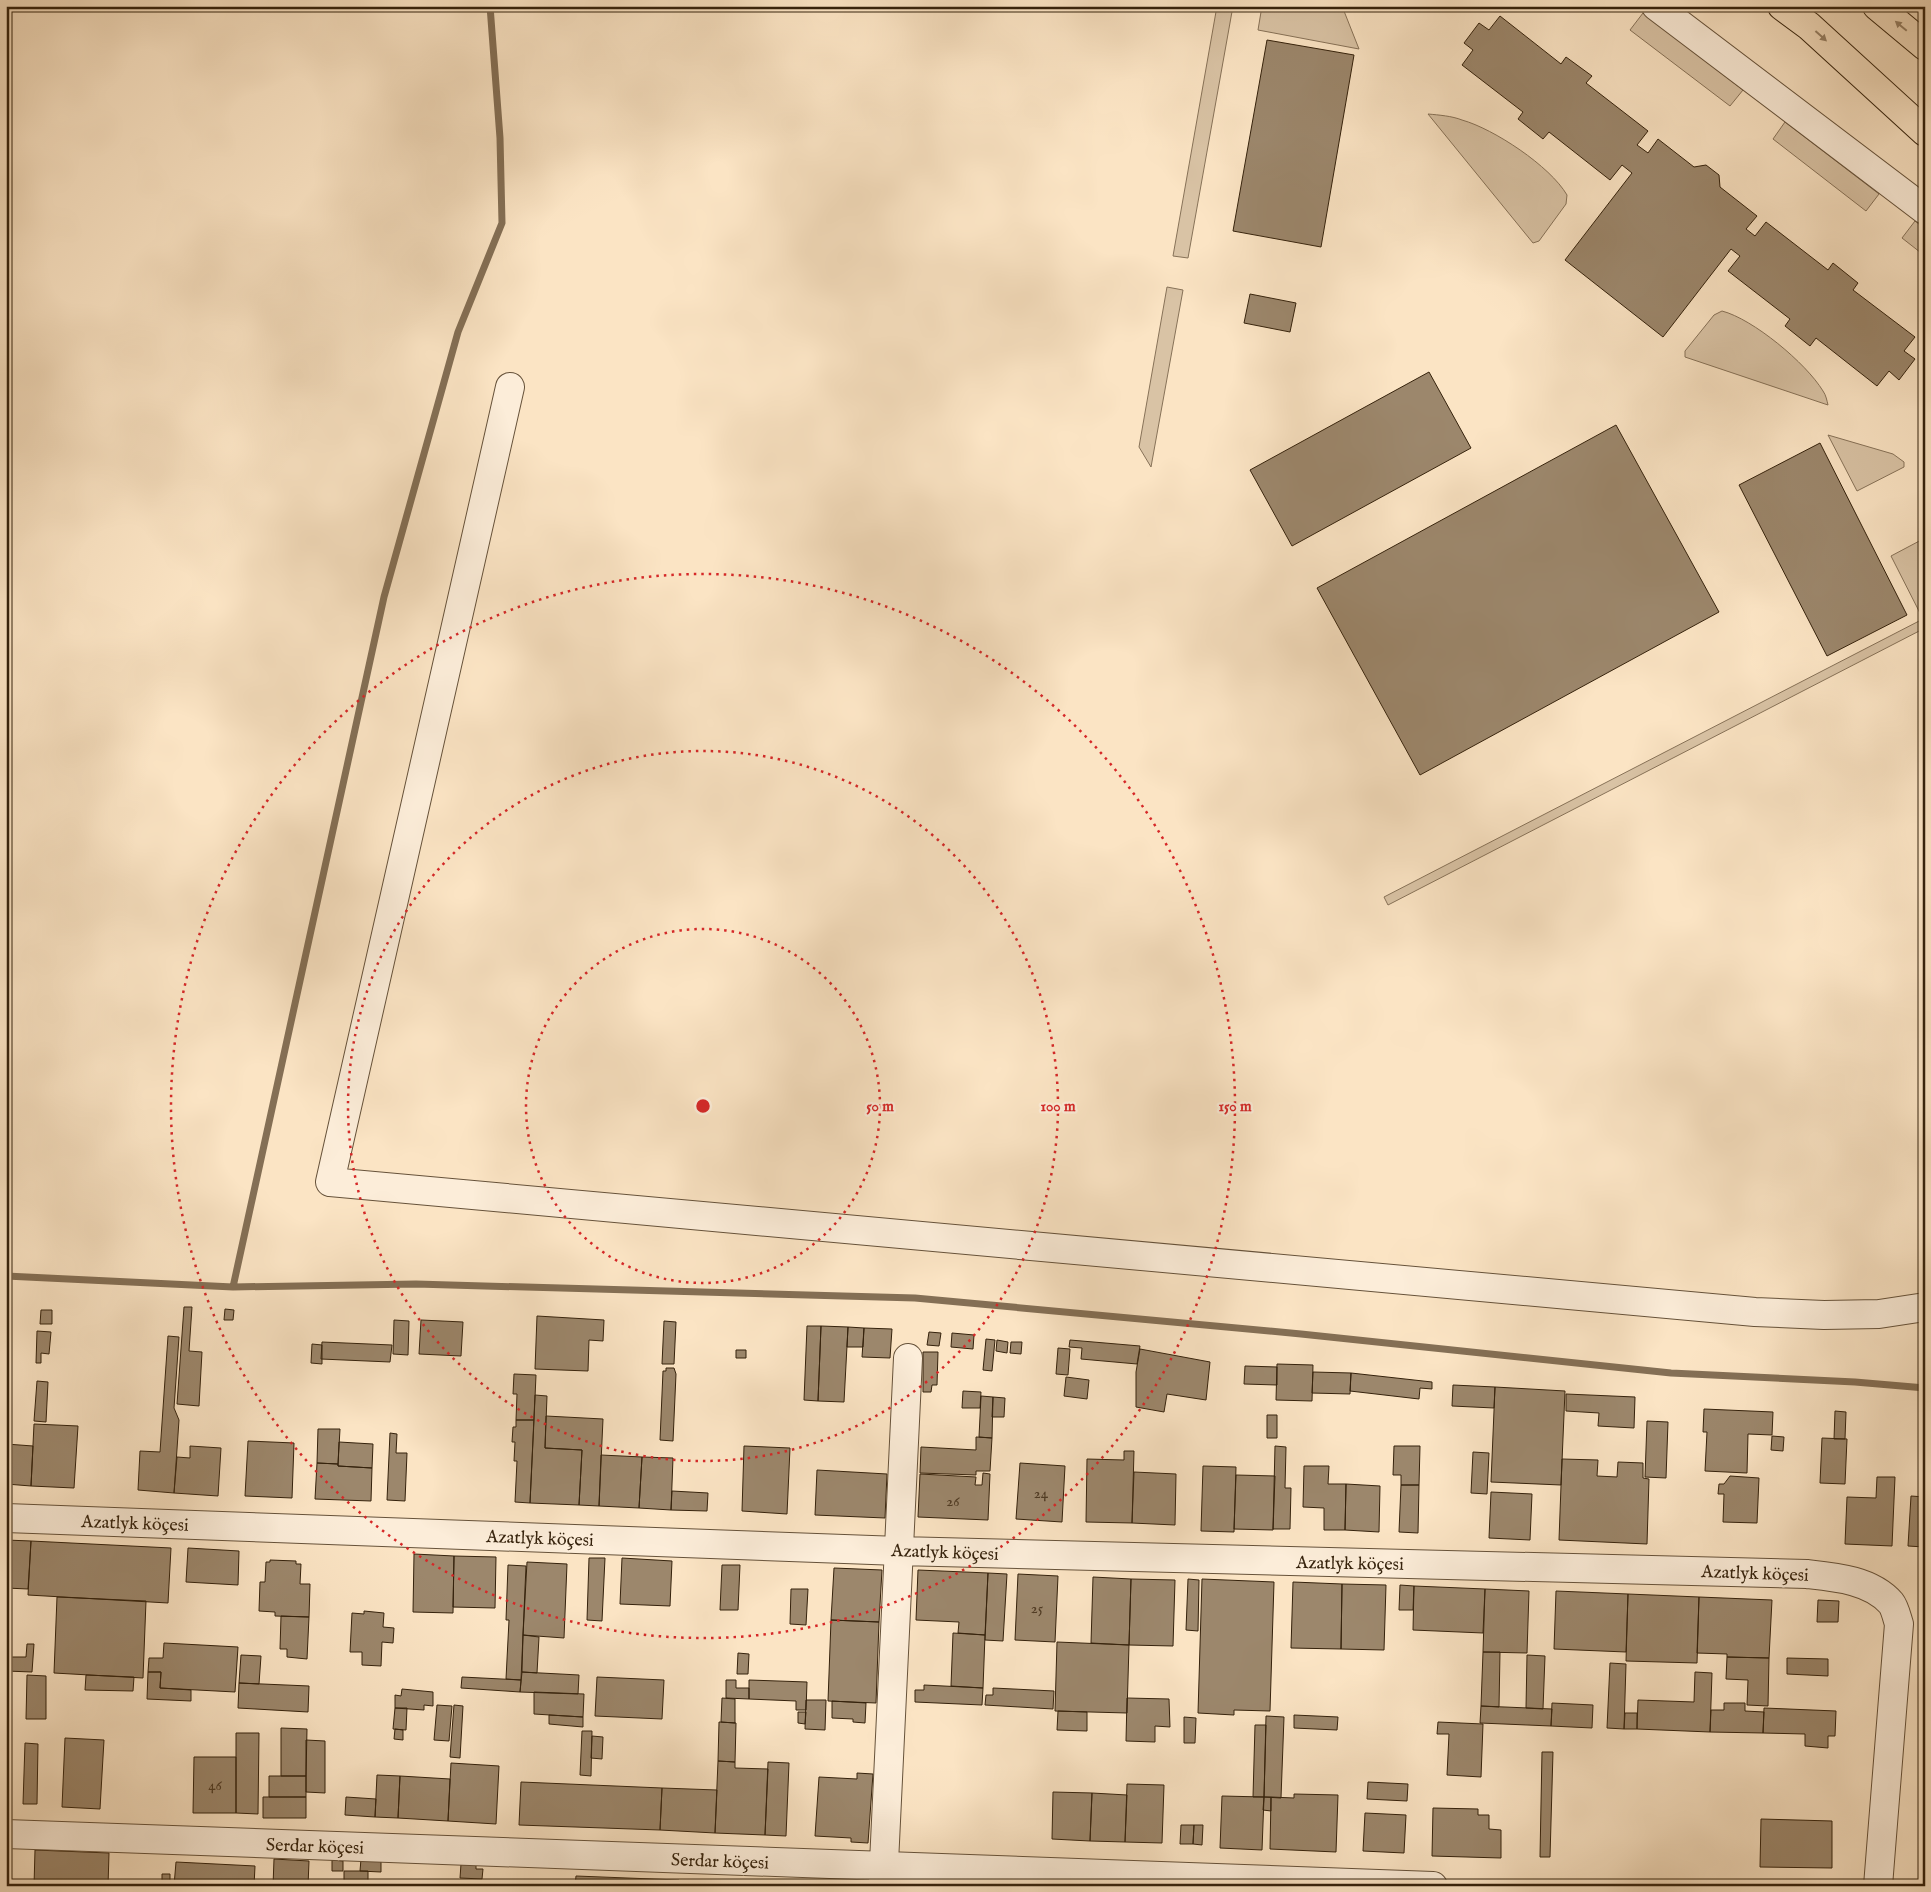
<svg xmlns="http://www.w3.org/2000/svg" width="1931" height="1892" viewBox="0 0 1931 1892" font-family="'IM FELL English',serif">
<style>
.green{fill:#d9c3a5;stroke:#877258}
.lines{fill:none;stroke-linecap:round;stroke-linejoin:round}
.stream{stroke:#846f55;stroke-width:7}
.building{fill:#9c876c;stroke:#35220c}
.minor-casing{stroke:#66523a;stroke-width:30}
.highway-casing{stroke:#35220c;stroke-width:30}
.minor{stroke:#fcedd9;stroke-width:28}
.highway{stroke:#fbe4c4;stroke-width:28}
.oneway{fill:#988368}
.ring{fill:none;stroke:#d62828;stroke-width:2.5;stroke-dasharray:2.5 5}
.labels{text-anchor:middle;stroke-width:4.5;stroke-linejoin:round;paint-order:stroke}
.number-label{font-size:15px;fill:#4f3b24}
.street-label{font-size:18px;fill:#35220c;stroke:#fcedd9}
.centre{fill:#d62828;stroke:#fcedd9;stroke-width:2.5}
.ring-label{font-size:15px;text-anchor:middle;font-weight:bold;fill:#d62828;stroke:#fcedd9;stroke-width:4.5;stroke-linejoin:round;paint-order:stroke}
</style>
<rect width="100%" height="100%" fill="#fbe4c4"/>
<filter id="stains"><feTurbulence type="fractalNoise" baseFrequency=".004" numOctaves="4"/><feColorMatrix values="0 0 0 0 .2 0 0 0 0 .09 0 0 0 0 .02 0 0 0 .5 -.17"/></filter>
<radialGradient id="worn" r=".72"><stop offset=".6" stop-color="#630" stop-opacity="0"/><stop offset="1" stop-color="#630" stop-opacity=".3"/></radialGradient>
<path class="green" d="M1217 6H1233L1188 258 1173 256Z
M1262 6H1342L1359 49 1258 30Z
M1643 13 1743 90 1730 106 1630 30Z
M1428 114C1439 115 1452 116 1462 120 1494 129 1550 166 1567 195L1566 204 1539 241 1533 243Z
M1785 122 1879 194 1866 211 1773 139Z
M1915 221 1925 229V256L1902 238Z
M1167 287 1183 290 1151 467 1139 447Z
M1722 311C1753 319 1806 363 1823 391 1826 395 1827 401 1828 405L1685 357V351L1714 315Z
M1828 435 1893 454 1904 462V467L1857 491Z
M1925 538V628L1388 905 1384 897 1923 619 1891 556Z"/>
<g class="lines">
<path class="stream" d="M6 1276 233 1287 416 1284 915 1298 1301 1334 1671 1373 1855 1382 1925 1388
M233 1287 384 597 458 332 502 223 500 138 490 6"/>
</g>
<path class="building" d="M1500 16 1561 64 1566 57 1592 76 1586 83 1648 131 1637 145 1648 153 1658 139 1694 167 1706 165 1719 175 1720 187 1757 216 1746 229 1755 236 1766 222 1828 270 1833 263 1858 283 1853 290 1915 337 1904 351 1915 359 1899 380 1889 371 1877 386 1816 338 1810 346 1785 326 1790 319 1728 271 1740 256 1731 249 1663 337 1565 260 1632 173 1622 165 1610 180 1549 132 1543 139 1518 119 1523 112 1462 65 1473 50 1464 43 1479 23 1489 30Z
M1267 40 1354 55 1321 247 1233 231Z
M1250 294 1296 303 1290 332 1244 323Z
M1429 372 1471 448 1292 546 1250 470Z
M1616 425 1719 612 1420 775 1317 588Z
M1820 443 1907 615 1827 656 1739 485Z
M184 1307H192L189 1351 202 1352 199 1406 177 1404Z
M225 1309 234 1310 233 1320H224Z
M41 1310H52V1324H40Z
M537 1316 604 1320 603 1341 589 1340 588 1371 535 1369Z
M394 1320 409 1321 408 1355 393 1354Z
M421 1320 463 1322 461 1356 419 1354Z
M664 1321 676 1322 674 1364H662Z
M807 1326H821L818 1401 804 1400Z
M821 1326 848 1327 844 1402 818 1401Z
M848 1327 864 1328 863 1347H847Z
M864 1328 892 1329 890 1358 862 1357Z
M37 1331 51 1332 49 1354 41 1353V1363H36Z
M929 1332 941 1333 939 1346 927 1345Z
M952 1333 974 1335 973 1349 951 1347Z
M168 1336 179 1337 174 1408 179 1420 174 1493 138 1490 140 1451 160 1452Z
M986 1339 995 1340 992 1371 983 1370Z
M997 1340 1008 1342 1007 1353 996 1351Z
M1070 1340 1140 1346 1137 1364 1081 1359 1082 1348 1069 1347Z
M322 1342 392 1345 390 1362 321 1359Z
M1011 1342H1022L1021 1354 1010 1353Z
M312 1344 322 1345V1364L311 1363Z
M1058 1348 1070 1349 1068 1375 1056 1374Z
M1140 1349 1210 1362 1206 1400 1167 1394 1164 1412 1136 1407V1372Z
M736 1350H746V1358H736Z
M923 1352H938L937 1385H932L931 1392H923Z
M1277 1364 1313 1365 1312 1401 1276 1400Z
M1245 1366 1277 1367V1385L1244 1384Z
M666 1368H674L676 1374 673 1441 660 1440 663 1371H666Z
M1313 1372 1351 1373 1350 1394 1312 1393Z
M1351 1373 1432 1382V1389L1420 1388 1419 1399 1350 1391Z
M514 1374 536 1375 534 1420H516L517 1394H513Z
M1066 1377 1089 1380 1087 1399 1064 1396Z
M37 1381 48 1382 46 1422 34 1421Z
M1453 1385 1495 1387 1494 1408 1452 1406Z
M1495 1387 1565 1391 1561 1485 1491 1482Z
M963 1391 981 1392 980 1408H962Z
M1566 1394 1635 1397 1634 1428 1598 1426 1599 1413 1566 1411Z
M535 1395 547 1396 545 1448 582 1450 579 1505 530 1503Z
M981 1396 993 1397 992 1438 979 1437Z
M993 1397 1005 1398 1004 1417H992Z
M1704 1409 1773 1412 1772 1435 1748 1434 1747 1473 1705 1471 1707 1432H1703Z
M1835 1411 1846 1412 1845 1439H1834Z
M1267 1415H1277V1438H1267Z
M546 1416 603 1419 599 1506 579 1505 582 1450 545 1448Z
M516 1420H534L530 1503 515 1502 517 1461H514L515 1442H512L513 1427H516Z
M1647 1421 1668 1422 1666 1478 1645 1477Z
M34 1424 78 1426 74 1488 31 1486Z
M318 1429H340L338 1464 317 1463Z
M390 1433 397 1434 396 1453H407L405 1501 387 1500Z
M1772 1436 1784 1437 1783 1451 1771 1450Z
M976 1437 992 1438 990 1471H976V1475L920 1473 921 1447 976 1450Z
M1822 1438 1847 1439 1845 1484 1820 1483Z
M248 1441 294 1443 292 1498 245 1496Z
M339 1442 373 1444 372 1468 338 1466Z
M6 1444 33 1446 31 1486 6 1484Z
M190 1446 221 1448 218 1496 174 1493 177 1457 190 1458Z
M744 1446 790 1448 787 1514 742 1511Z
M1275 1446 1286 1447 1285 1488H1291L1290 1529H1273Z
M1394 1446H1420L1419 1485H1401V1475H1393Z
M1124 1451H1134L1132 1523 1086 1522 1087 1459 1124 1460Z
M1473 1452 1489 1453 1487 1494 1471 1493Z
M601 1455 642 1457 639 1508 599 1506Z
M642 1457 673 1458 671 1510 639 1508Z
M1562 1459 1598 1460 1597 1476 1617 1477 1618 1462 1643 1463V1478L1649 1479 1647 1544 1559 1540Z
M317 1463 338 1464V1466L372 1468 371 1501 315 1499Z
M1020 1463 1065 1466 1062 1522 1016 1519Z
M1203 1466 1236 1467 1234 1532 1201 1531Z
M1304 1466H1329L1328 1484H1346L1345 1530H1324V1508L1303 1507Z
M817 1470 887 1474 885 1518 815 1515Z
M1134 1472 1176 1474 1175 1525 1132 1523Z
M983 1473 990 1474 988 1520 918 1517 920 1474 976 1477 975 1485H982Z
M1236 1475 1275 1476 1273 1530 1234 1529Z
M1730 1476 1759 1478 1757 1523 1723 1522 1724 1494H1718L1719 1484H1724Z
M1877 1477H1895L1892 1546 1845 1544 1847 1497 1876 1498Z
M1346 1484 1380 1486 1379 1532 1345 1530Z
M1401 1485H1419L1418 1533 1399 1532Z
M672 1491 708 1493 707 1511 671 1510Z
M1491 1492 1532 1494 1530 1540 1489 1538Z
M1911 1496 1925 1497 1924 1547 1908 1546Z
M6 1540 31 1541 28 1589 6 1588Z
M31 1541 171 1548 168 1603 28 1595Z
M188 1548 239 1551 238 1585 186 1582Z
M414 1554 454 1556 453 1613 413 1612Z
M454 1556 496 1557 495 1608 453 1607Z
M589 1558H605L602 1621 587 1620Z
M622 1558 672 1561 670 1606 620 1604Z
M270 1560 296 1561V1564H301L300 1584H310L309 1617 275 1616V1612L259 1611 260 1582H265L266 1562H270Z
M527 1562 567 1564 564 1638 523 1635Z
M508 1565 526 1566 521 1680 506 1679 509 1620H506Z
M722 1565H740L738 1610H720Z
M834 1568 882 1570 879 1622 831 1620Z
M918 1570 988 1573 985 1635 958 1633 959 1622 916 1620Z
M988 1573 1007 1574 1003 1641 985 1640Z
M1018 1574 1058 1576 1055 1642 1015 1640Z
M1093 1577 1131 1579 1129 1645 1091 1643Z
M1131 1579 1175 1580 1173 1646 1129 1645Z
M1188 1579 1199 1580 1198 1631 1186 1630Z
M1202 1579 1274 1582 1270 1711 1234 1710V1715L1198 1713Z
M1293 1582 1342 1584 1341 1649 1291 1648Z
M1342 1584 1386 1585 1384 1650 1341 1649Z
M1400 1585 1414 1586 1413 1610H1399Z
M1414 1586 1485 1589 1483 1633 1413 1630Z
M791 1589H808L806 1625 790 1624Z
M1485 1589 1529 1591 1527 1653 1483 1652Z
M1556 1591 1628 1594 1626 1652 1554 1649Z
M1628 1594 1699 1597 1697 1663 1626 1661Z
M57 1597 146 1601 143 1678 54 1673Z
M1699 1597 1772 1600 1769 1658 1727 1657V1654L1697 1653Z
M1818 1600 1839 1601 1838 1622H1817Z
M364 1611 384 1613 383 1627 394 1628 393 1643 382 1642 381 1666 362 1665V1652H350L352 1613 364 1614Z
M281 1616 309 1617 307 1659 287 1657V1649H280Z
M831 1620 879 1622 876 1703 828 1701Z
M953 1633 985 1635 983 1688 951 1686Z
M523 1635 539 1637 537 1673 522 1672Z
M1057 1642 1129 1645 1127 1713 1055 1711Z
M164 1643 238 1647 235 1692 160 1688 161 1672H148L149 1658H163Z
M27 1644H34L32 1672 6 1671V1657H26Z
M1483 1652H1500L1499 1707 1481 1706Z
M738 1653 749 1654 748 1674H737Z
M241 1655 261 1656 259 1684 239 1683Z
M1527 1655 1545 1656 1543 1709 1526 1708Z
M1727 1657 1769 1658 1768 1706 1747 1705 1748 1680 1726 1679Z
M1787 1658 1828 1659V1676L1787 1674Z
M1610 1663 1626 1664 1624 1729 1607 1728Z
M148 1672H161L160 1688 191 1690V1701L147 1699Z
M522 1672 579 1675 578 1694 520 1692Z
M1695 1672 1712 1673 1710 1732 1637 1729 1638 1700 1694 1702Z
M27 1675 46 1676V1719H26Z
M86 1675 134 1677 133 1691 85 1690Z
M462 1677 521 1680 520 1692 461 1688Z
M597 1677 664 1680 662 1719 595 1716Z
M726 1680H736V1688H749V1699L726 1698Z
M749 1680 807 1682 806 1710H796V1701L749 1699Z
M239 1683 309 1686 308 1712 238 1708Z
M924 1685 983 1688 982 1705 915 1702V1690H924Z
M993 1688 1054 1691 1053 1709 985 1705 986 1695H993Z
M402 1689 433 1692V1706L424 1705V1710L395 1708V1695L401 1696Z
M534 1692 584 1694 583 1717 534 1714Z
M722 1698 735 1699V1723L721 1722Z
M1127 1698 1169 1699 1170 1727 1155 1726V1742L1126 1741Z
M806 1700H826L825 1730 805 1729Z
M832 1701 866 1703 865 1723 853 1722V1719L832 1718Z
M1552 1703 1593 1705 1592 1728 1551 1726Z
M1724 1703H1745V1711L1764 1712 1763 1733 1710 1732 1711 1710H1724Z
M437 1705 452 1706 449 1741 434 1740Z
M454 1705 463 1706 460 1758 450 1757Z
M1481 1706 1552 1709 1551 1726 1480 1723Z
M395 1708H407L406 1730 393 1729Z
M1764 1708 1836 1711 1835 1736H1828V1748L1805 1746V1734L1763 1733Z
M1058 1711 1087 1712V1731L1057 1730Z
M798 1712H806L805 1724 798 1723Z
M1625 1713H1637V1729H1624Z
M549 1715 583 1717V1727L549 1724Z
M1294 1715 1338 1717 1337 1730 1294 1728Z
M1266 1716 1284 1717 1281 1798 1264 1797Z
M1184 1717 1196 1718 1195 1743H1184Z
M719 1722 736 1723 735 1762 718 1761Z
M1438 1722 1483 1724 1481 1777 1447 1775 1449 1734H1437Z
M1255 1725H1266L1264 1797H1253Z
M281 1728 307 1729 306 1776H281Z
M395 1729 403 1730V1740L394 1739Z
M582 1731H592L591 1776 580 1775Z
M236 1733H259L258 1814 236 1813Z
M592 1736 603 1737 602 1759 591 1758Z
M65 1738 104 1740 100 1809 62 1807Z
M306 1740 325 1741V1793L306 1792Z
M25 1743 38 1744 37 1804H23Z
M1542 1752H1553L1550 1857H1540Z
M194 1757H236V1813H193Z
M718 1761 735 1762V1768L768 1769 765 1835 715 1833Z
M768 1762 789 1763 786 1836 765 1835Z
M451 1763 499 1766 496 1824 448 1821Z
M857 1773 873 1774 868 1843 851 1842V1838L815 1836 819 1777 857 1779Z
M377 1775 400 1776 398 1818 375 1817Z
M269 1776H306V1797H269Z
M400 1776 450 1779 448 1821 398 1818Z
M521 1782 662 1788 660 1830 519 1825Z
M1368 1782 1408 1784 1407 1801 1367 1799Z
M1127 1784 1164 1785 1162 1843 1125 1842Z
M662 1788 717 1790 715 1833 660 1830Z
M1053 1792 1092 1793 1090 1841 1052 1839Z
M1092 1793 1127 1795 1125 1842 1090 1841Z
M1294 1794 1338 1795 1336 1852 1270 1849 1271 1797 1294 1798Z
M1222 1796 1264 1797 1262 1850 1220 1848Z
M263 1797H306V1818H263Z
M346 1797 376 1799 375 1817 345 1815Z
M1264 1797H1271V1811L1263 1810Z
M1433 1808 1478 1809V1815H1489V1829L1501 1830V1858L1432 1856Z
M1365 1813 1406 1815 1404 1853 1363 1851Z
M1761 1819 1832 1821V1868L1760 1867Z
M1181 1825H1194L1193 1844H1180Z
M1194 1825H1203L1202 1845 1193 1844Z
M6 1847 11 1848 10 1861H6Z
M35 1850 109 1853 108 1886H34Z
M274 1859 309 1861 308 1886H273Z
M361 1859 381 1860V1872L360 1871Z
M332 1860 343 1861V1871H332Z
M176 1862 255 1866 254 1886H174Z
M461 1864 476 1865V1869H483L482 1879 460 1878Z
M344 1871H368V1886H344Z
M162 1874H170V1886H162Z
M576 1876 679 1880V1886H575Z"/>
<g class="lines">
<defs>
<path id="minor" d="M1656 6 1925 210
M510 387 330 1182 1755 1312 1824 1315 1879 1314 1925 1307
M6 1518 899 1551 1807 1574C1835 1577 1871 1580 1891 1603 1895 1608 1897 1618 1899 1624L1878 1886
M6 1834 1433 1886
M883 1884 908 1358"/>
<path id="highway" d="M1782 6 1809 26 1925 132
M1877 6 1925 46"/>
</defs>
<use href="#minor" class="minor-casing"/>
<use href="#highway" class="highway-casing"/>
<use href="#minor" class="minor"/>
<use href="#highway" class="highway"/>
</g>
<defs><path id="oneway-solid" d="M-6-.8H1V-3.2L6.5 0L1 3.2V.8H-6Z" transform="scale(1.25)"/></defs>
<g class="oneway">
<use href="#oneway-solid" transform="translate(1901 26) rotate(-140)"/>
<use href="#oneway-solid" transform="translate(1821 36) rotate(42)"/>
</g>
<g class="ring">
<circle cx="703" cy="1106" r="177"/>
<circle cx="703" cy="1106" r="355"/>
<circle cx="703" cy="1106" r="532"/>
</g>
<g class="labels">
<g class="number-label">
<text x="1041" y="1498">24</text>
<text x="953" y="1506">26</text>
<text x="1037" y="1613">25</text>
<text x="215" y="1790">46</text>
</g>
<g class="street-label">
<text transform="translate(135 1523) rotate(2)" y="6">Azatlyk köçesi</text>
<text transform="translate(540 1538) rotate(2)" y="6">Azatlyk köçesi</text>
<text transform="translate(945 1552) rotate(2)" y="6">Azatlyk köçesi</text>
<text transform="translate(1350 1563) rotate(1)" y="6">Azatlyk köçesi</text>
<text transform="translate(1755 1573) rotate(2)" y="6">Azatlyk köçesi</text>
<text transform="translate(315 1846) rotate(2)" y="6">Serdar köçesi</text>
<text transform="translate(720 1861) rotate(2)" y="6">Serdar köçesi</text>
</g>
</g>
<circle cx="703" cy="1106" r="8" class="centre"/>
<g class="ring-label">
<text x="880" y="1111">50 m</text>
<text x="1058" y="1111">100 m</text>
<text x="1235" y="1111">150 m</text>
</g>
<rect width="1931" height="1892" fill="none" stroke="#fbe4c4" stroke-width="25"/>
<rect x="8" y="8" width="1916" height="1877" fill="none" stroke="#35220c" stroke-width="2.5"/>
<rect x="12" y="12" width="1906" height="1867" fill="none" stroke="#35220c"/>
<rect width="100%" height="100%" filter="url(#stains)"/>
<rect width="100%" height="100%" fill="url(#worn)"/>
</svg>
